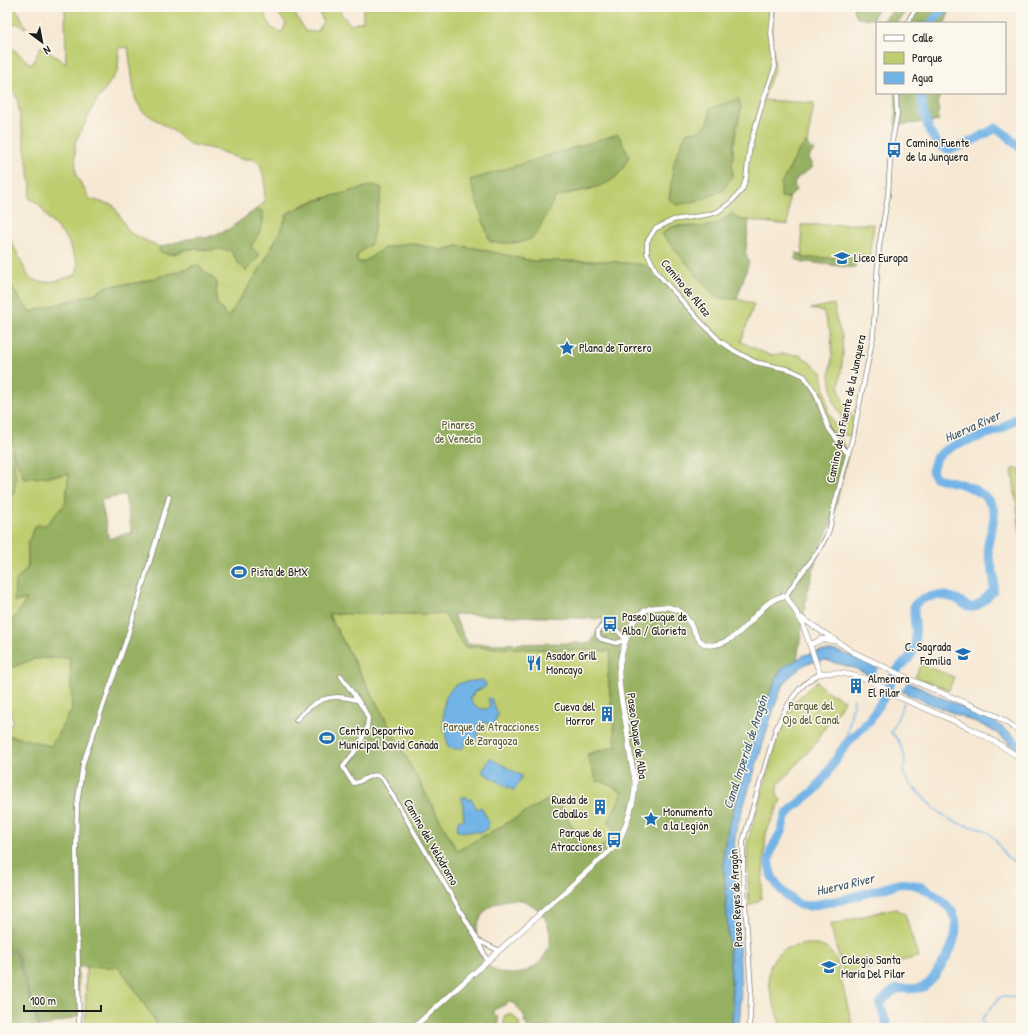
<svg xmlns="http://www.w3.org/2000/svg" width="1028" height="1035" viewBox="0 0 1028 1035" font-family="'Patrick Hand',sans-serif">
<style>
.green{fill:#becd6f;stroke:#6d7446;fill-rule:evenodd}
.forest{fill:#96b062;stroke:#59663f;fill-rule:evenodd}
.water{fill:#73b4e7;stroke:#486882}
.pier{fill:#f6e8d3}
.lines{fill:none;stroke-linecap:round;stroke-linejoin:round}
.stream{stroke:#73b4e7;stroke-width:1.5}
.river{stroke:#73b4e7;stroke-width:9}
.minor-casing{stroke:#898278;stroke-width:5.5}
.tertiary-casing{stroke:#898278;stroke-width:6}
.minor{stroke:#fff;stroke-width:4}
.tertiary{stroke:#fff;stroke-width:5}
.labels{text-anchor:middle;stroke-width:3;stroke-linejoin:round;paint-order:stroke}
.poi-label{font-size:12px;fill:#1c1c1c;stroke:#fbf7ec;text-anchor:start}
.street-label{font-size:12px;fill:#1c1c1c;stroke:#fbf7ec}
.park-label{font-size:12px;fill:#555a39;stroke:#fbf7ec}
.water-label{font-size:13px;font-style:italic;fill:#3f596d;stroke:#fbf7ec}
</style>
<rect width="100%" height="100%" fill="#fbf7ec"/>
<filter id="ink" filterUnits="userSpaceOnUse"><feTurbulence type="fractalNoise" baseFrequency=".025" numOctaves="2"/><feDisplacementMap in="SourceGraphic" scale="8" xChannelSelector="R" yChannelSelector="G"/><feConvolveMatrix kernelMatrix="1 2 1 2 8 2 1 2 1" color-interpolation-filters="sRGB"/></filter>
<filter id="wash" filterUnits="userSpaceOnUse"><feTurbulence type="fractalNoise" baseFrequency=".012" numOctaves="4" result="noise"/><feDisplacementMap in="SourceGraphic" scale="16" xChannelSelector="R" yChannelSelector="G"/><feGaussianBlur stdDeviation="0.9" result="paint"/><feColorMatrix in="noise" values="0 0 0 0 0 0 0 0 0 0 0 0 0 0 0 0 0 1.4 0 .05"/><feComposite in="paint" operator="in"/></filter>
<g filter="url(#wash)">
<rect width="100%" height="100%" fill="#f6e8d3"/>
<path class="green" d="M7 7H14L20 15 27 29 16 23 7 30Z
M65 7H262L271 28 282 32 286 23 276 11 273 7H291L305 31 317 32 323 21 317 7H340L341 14 351 25 363 21V7H774L771 32 775 67 763 100 814 103 807 143 799 150 781 197 789 198 788 225 738 219 732 214C724 220 717 225 707 226 690 229 675 219 662 234L716 298 737 299 754 304 741 342 769 355 782 354 800 355 822 372 828 411 848 454 755 362 720 341 644 265 605 261H532L475 248 458 246 442 250 409 243 384 248 364 262H357V255L377 211 382 188 373 185 343 194 323 198 305 204 288 213C280 231 272 249 262 266 251 284 238 300 228 319L216 302 217 282 197 265 176 272 137 283 108 286 94 294 30 312 11 287 7 279V232L28 276C42 288 60 279 76 275L78 264 67 239 49 219 39 204 29 198 31 187 17 98 7 80V44L32 65 41 46 66 64ZM128 47 135 98 142 111 175 132 189 144 217 150 240 159H253L260 164 265 182 264 203 255 210 262 211 251 247 237 262 231 250 222 248 210 250 187 249 174 254 159 251 160 247 130 233 113 205 90 199 76 175 75 143 95 103 118 71 119 48ZM708 124 733 148 732 176 686 133 699 131ZM617 135 592 189 561 195 555 198 549 208 504 244Z
M874 224 869 258H803L801 225Z
M834 304 836 319 842 336 843 355 839 388 842 399 853 417V436L843 435 841 415 834 403 830 376 832 353 831 334 823 311 811 309Z
M13 377 11 429 13 449 24 479 69 474 65 504 46 525 28 542V568L15 582V602L28 599 13 620 7 625V527L16 479 13 452 7 447V381Z
M1012 469H1021V537Z
M328 613 444 614 465 647 611 651 608 676 616 746 587 754 601 781 623 792 609 821 614 829 606 842 589 857 555 796 457 851Z
M7 654 11 668 33 659 70 657 72 709 51 746 7 735V726H10L13 721 7 701Z
M921 664 954 677 949 690 915 677Z
M817 681 823 689 844 700 840 708 827 724 816 743 779 784C776 790 776 795 781 800L766 833 761 899 749 906 747 844 780 731 795 701Z
M895 908 905 914 918 957 844 975 830 925Z
M806 944C821 945 827 946 836 959L853 1028H781C774 1002 754 962 788 948 794 946 801 945 806 944Z
M86 966 119 967C134 986 146 1008 160 1028H85Z
M508 1014H512L519 1022 520 1027 504 1028V1016Z"/>
<path class="forest" d="M853 7H879L877 8 873 19 857 18Z
M889 7H906L905 14 897 23H881L892 11Z
M917 7H953L950 10 945 23H908Z
M896 93H939L938 121 895 125Z
M739 99 741 108 733 148 732 176 722 191 701 200 677 205 669 199 674 162 686 133 699 131 708 124 710 108Z
M618 134 629 156C626 162 623 170 618 175 601 192 575 188 555 198 550 206 538 233 533 237 524 245 501 243 490 242L470 180Z
M807 143 814 150 808 158 813 167 797 178 794 184 796 190 789 198 781 197V184L799 150Z
M373 185 382 188 371 244 357 255V262H364L384 248 409 243 442 250 458 246 475 248 532 261H605L635 264 644 265 657 273 720 341 755 362 774 367 804 376 815 392 829 429 848 454 831 525 818 552 806 599 797 660 779 673 762 712 728 829 724 850V870L733 1009 731 1028H527V1023L524 1022 525 1017C522 1012 518 1011 516 1004L509 1002C504 1007 496 1007 492 1012L498 1017V1025L497 1028H160C146 1008 134 986 119 967H78L79 1015 73 1018 40 1027 16 949 7 952V735L51 746 72 709 70 657 33 659 11 668 7 654V625L13 620 27 599 14 602 15 582 28 567V542L36 525H46L65 504 69 474 24 479 13 452 16 479 7 527V447L13 452 11 429 13 377 7 381V289L11 287 30 312 94 294 108 286 137 283 176 272 197 265 217 282 216 302 228 318C236 303 247 289 257 274 269 254 279 234 288 213 316 198 343 194 373 185ZM125 495 132 533 123 534 109 539 101 500ZM328 614H444L464 647 611 651 608 676 616 746 587 755 597 782 601 781 623 792 609 821 614 829 606 842 589 856 555 796 457 851ZM453 614H454L604 619 591 643 468 644ZM505 900C510 900 516 899 521 900 529 902 536 907 541 913 563 940 542 975 509 974 499 974 487 967 482 958 472 940 474 919 491 906 495 903 501 902 505 900Z
M255 210 262 211C267 224 257 236 251 247L260 255 246 271 237 262 231 251C221 248 217 250 209 250 202 249 196 248 189 249 178 250 171 259 159 251L160 247 198 236 206 238 229 229Z
M732 213 738 219 749 221 746 250 745 251 749 262 737 299 716 298 662 234C675 220 691 229 707 226 717 225 724 220 732 213Z
M796 253 802 254 803 258H857L855 268 807 262 803 263 795 258Z
M15 951 39 1028H7V954Z"/>
<path class="water" d="M822 651H836L858 658 920 688 994 721 1021 742V751L994 731 980 724 916 698 854 668 825 660 807 663 788 678 781 690 775 705 736 830C733 848 734 867 735 885 737 933 744 981 739 1028H731L733 1009 724 870V850L728 829 762 712 779 673 783 668 804 655Z
M479 680 484 681 486 684 485 687 474 692 473 695 470 697C472 706 479 710 487 709L490 706 488 699 491 698 498 715 493 725 484 722 478 734 477 740 467 741 463 748 456 749 449 748C444 732 437 697 455 686 462 681 471 682 479 680Z
M490 758 522 776 514 791 482 772Z
M466 796 468 800 471 799 477 809 481 807 489 822 488 828 481 832 457 831 458 821 463 820 464 819 462 797Z"/>
<path class="pier" d="M879 666 908 680 900 693 873 680Z"/>
<g class="lines">
<path class="stream" d="M904 703 891 733C898 737 904 751 905 759 905 763 903 768 903 772 905 778 911 785 915 789 928 803 943 819 961 824 972 828 981 826 990 834 997 839 1000 849 1006 856 1011 860 1017 862 1021 867
M845 745 854 699
M985 1028 982 1019 999 998 1004 996 1018 997 1021 993"/>
<path class="river" d="M931 23 945 7
M921 93C922 108 929 147 948 149 957 150 987 133 996 128 1005 132 1012 142 1021 148
M894 675C898 666 904 665 909 658 921 642 913 624 914 606 923 594 941 594 954 598 961 600 967 609 974 607 980 605 988 596 993 591 994 585 995 579 993 573 992 565 988 558 988 549 987 537 995 525 994 513 993 498 974 488 961 484 952 481 944 481 935 477L932 471 936 458 944 451 955 445 1002 429 1021 414
M888 1028 880 1004C884 999 889 993 895 990 903 986 914 992 925 986 930 983 934 977 937 972 948 956 959 938 955 918 953 909 944 902 937 897 925 887 913 882 898 884L846 899 809 906 800 905 793 901 781 890 772 877 769 865 771 850 781 832 786 815 794 807 815 790 826 775 845 745 870 720 884 697 891 683"/>
</g>
</g>
<g filter="url(#ink)">
<g class="lines">
<defs>
<path id="minor" d="M774 7 771 32 775 67 763 101 750 145 746 179 742 190 730 203 717 212 706 215 673 220 655 229 647 242V253L657 273 701 322 720 341 735 351 755 362 791 370 804 376 815 392 829 429 848 454
M908 23 911 16 917 7
M786 596C798 575 816 558 826 537 831 528 832 519 833 510L853 436 873 337 879 247 888 195 891 147 897 115 896 93
M603 625C614 625 619 632 626 640L616 643 601 639 598 636V631Z
M341 676 364 709 368 718 367 728 359 746 343 767 351 780 354 783C364 782 374 769 383 779L477 939 487 960
M296 720C314 700 330 692 356 700
M477 940 498 950
M79 1028 76 851 77 805 83 763 126 641 169 497
M748 1028 750 1019 751 990 743 872V841L776 729C785 708 798 683 820 674"/>
<path id="tertiary" d="M800 617 853 652 909 679 994 715 1005 721 1021 733
M810 645 822 639 834 641
M413 1028 612 849C624 838 635 800 635 784 635 776 632 768 631 760 629 748 628 736 626 724 623 707 618 688 619 670 620 657 624 644 629 632 633 620 640 610 653 608 700 599 686 648 713 645 747 641 759 597 786 596L802 622 820 674C834 671 849 674 862 678 876 682 888 692 901 698 942 716 984 731 1021 759"/>
</defs>
<use href="#minor" class="minor-casing"/>
<use href="#tertiary" class="tertiary-casing"/>
<use href="#minor" class="minor"/>
<use href="#tertiary" class="tertiary"/>
</g>
</g>
<defs>
<symbol id="bus-bare" viewBox="-9 -9 18 18"><path d="M-5-6H5V4H4V6H2V4H-2V6H-4V4H-5ZM-3.5-4V0h7V-4ZM-3.5 1.2v1.5H-2V1.2ZM2 1.2v1.5H3.5V1.2Z" fill="#1f6fb2" stroke="#fbf7ec" stroke-width="2.5" paint-order="stroke"/></symbol>
<symbol id="school-bare" viewBox="-9 -9 18 18"><path d="M0-5L7-2L0 1L-7-2ZM-4 1L0 2.5L4 1V4Q0 6-4 4Z" fill="#1f6fb2" stroke="#fbf7ec" stroke-width="2.5" paint-order="stroke"/></symbol>
<symbol id="sight-bare" viewBox="-9 -9 18 18"><path d="M0-6L1.8-2.2L6-1.7L2.9 1.2L3.7 5.4L0 3.3L-3.7 5.4L-2.9 1.2L-6-1.7L-1.8-2.2Z" fill="#1f6fb2" stroke="#fbf7ec" stroke-width="2.5" paint-order="stroke"/></symbol>
<symbol id="stadium-bare" viewBox="-9 -9 18 18"><path d="M0-5a6.5 5 0 1 0 0 10a6.5 5 0 1 0 0-10ZM-3.5-1.8h7v3.6h-7Z" fill="#1f6fb2" stroke="#fbf7ec" stroke-width="2.5" paint-order="stroke"/></symbol>
<symbol id="restaurant-bare" viewBox="-9 -9 18 18"><path d="M-5-6h1v4h1v-4h1v4h1v-4h1v5L-1.5 .5V6h-2V.5L-5-1ZM5-6V6H3V1.5H1.5Q1.5-4 5-6Z" fill="#1f6fb2" stroke="#fbf7ec" stroke-width="2.5" paint-order="stroke"/></symbol>
<symbol id="building-bare" viewBox="-9 -9 18 18"><path d="M-4-6H4V6H1V3H-1V6H-4ZM-2.5-4.3h1.7v1.8h-1.7ZM.8-4.3h1.7v1.8H.8ZM-2.5-1h1.7V.8h-1.7ZM.8-1h1.7V.8H.8Z" fill="#1f6fb2" stroke="#fbf7ec" stroke-width="2.5" paint-order="stroke"/></symbol>
</defs>
<g fill-rule="evenodd">
<use href="#bus-bare" x="883" y="139" width="22" height="22"/>
<use href="#school-bare" x="831" y="247" width="22" height="22"/>
<use href="#sight-bare" x="556" y="337" width="22" height="22"/>
<use href="#stadium-bare" x="228" y="561" width="22" height="22"/>
<use href="#bus-bare" x="599" y="613" width="22" height="22"/>
<use href="#school-bare" x="952" y="643" width="22" height="22"/>
<use href="#restaurant-bare" x="523" y="652" width="22" height="22"/>
<use href="#building-bare" x="845" y="675" width="22" height="22"/>
<use href="#building-bare" x="596" y="703" width="22" height="22"/>
<use href="#stadium-bare" x="316" y="727" width="22" height="22"/>
<use href="#building-bare" x="589" y="796" width="22" height="22"/>
<use href="#sight-bare" x="640" y="808" width="22" height="22"/>
<use href="#bus-bare" x="603" y="829" width="22" height="22"/>
<use href="#school-bare" x="818" y="956" width="22" height="22"/>
</g>
<g class="labels">
<g class="poi-label">
<text x="906" y="147">Camino Fuente<tspan x="906" dy="14">de la Junquera</tspan></text>
<text x="854" y="262">Liceo Europa</text>
<text x="579" y="352">Plana de Torrero</text>
<text x="251" y="576">Pista de BMX</text>
<text x="622" y="621">Paseo Duque de<tspan x="622" dy="14">Alba / Glorieta</tspan></text>
<text x="951" y="651" text-anchor="end">C. Sagrada<tspan x="951" dy="14">Familia</tspan></text>
<text x="546" y="660">Asador Grill<tspan x="546" dy="14">Moncayo</tspan></text>
<text x="868" y="683">Almenara<tspan x="868" dy="14">El Pilar</tspan></text>
<text x="595" y="711" text-anchor="end">Cueva del<tspan x="595" dy="14">Horror</tspan></text>
<text x="339" y="735">Centro Deportivo<tspan x="339" dy="14">Municipal David Cañada</tspan></text>
<text x="588" y="804" text-anchor="end">Rueda de<tspan x="588" dy="14">Caballos</tspan></text>
<text x="663" y="816">Monumento<tspan x="663" dy="14">a la Legión</tspan></text>
<text x="602" y="837" text-anchor="end">Parque de<tspan x="602" dy="14">Atracciones</tspan></text>
<text x="841" y="964">Colegio Santa<tspan x="841" dy="14">Maria Del Pilar</tspan></text>
</g>
<g class="street-label">
<text transform="translate(686 288) rotate(50)" y="4">Camino de Alfaz</text>
<text transform="translate(846 409) rotate(-78)" y="4">Camino de la Fuente de la Junquera</text>
<text transform="translate(637 736) rotate(82)" y="4">Paseo Duque de Alba</text>
<text transform="translate(431 842) rotate(60)" y="4">Camino del Velódromo</text>
<text transform="translate(736 898) rotate(-93)" y="4">Paseo Reyes de Aragón</text>
</g>
<g class="park-label">
<text x="458" y="429">Pinares<tspan x="458" dy="14">de Venecia</tspan></text>
<text x="811" y="710">Parque del<tspan x="811" dy="14">Ojo del Canal</tspan></text>
<text x="491" y="731">Parque de Atracciones<tspan x="491" dy="14">de Zaragoza</tspan></text>
</g>
<g class="water-label">
<text transform="translate(972 426) rotate(-24)" y="5">Huerva River</text>
<text transform="translate(745 752) rotate(-72)" y="5">Canal Imperial de Aragón</text>
<text transform="translate(845 884) rotate(-13)" y="5">Huerva River</text>
</g>
</g>
<rect width="1028" height="1035" fill="none" stroke="#fbf7ec" stroke-width="24"/>
<rect x="876" y="22" width="130" height="72" fill="#fbf7ec" stroke="#a29f99"/>
<rect x="884" y="35" width="20" height="6" fill="#ffffff" stroke="#a29f99"/>
<text x="912" y="42" font-size="12" fill="#1c1c1c">Calle</text>
<rect x="884" y="52" width="20" height="12" fill="#becd6f" stroke="#a29f99"/>
<text x="912" y="62" font-size="12" fill="#1c1c1c">Parque</text>
<rect x="884" y="72" width="20" height="12" fill="#73b4e7" stroke="#a29f99"/>
<text x="912" y="82" font-size="12" fill="#1c1c1c">Agua</text>
<g transform="translate(42 42) rotate(148)" stroke="#fbf7ec" stroke-width="3" paint-order="stroke">
<path d="M0-3L7 15L0 10L-7 15Z" fill="#1c1c1c"/>
<text y="-6" font-size="11" font-weight="bold" text-anchor="middle" fill="#1c1c1c">N</text>
</g>
<path d="M24 1005v6h77v-6" fill="none" stroke="#1c1c1c" stroke-width="2"/>
<text x="30" y="1005" font-size="12" fill="#1c1c1c" stroke="#fbf7ec" stroke-width="3" paint-order="stroke">100 m</text>
</svg>
